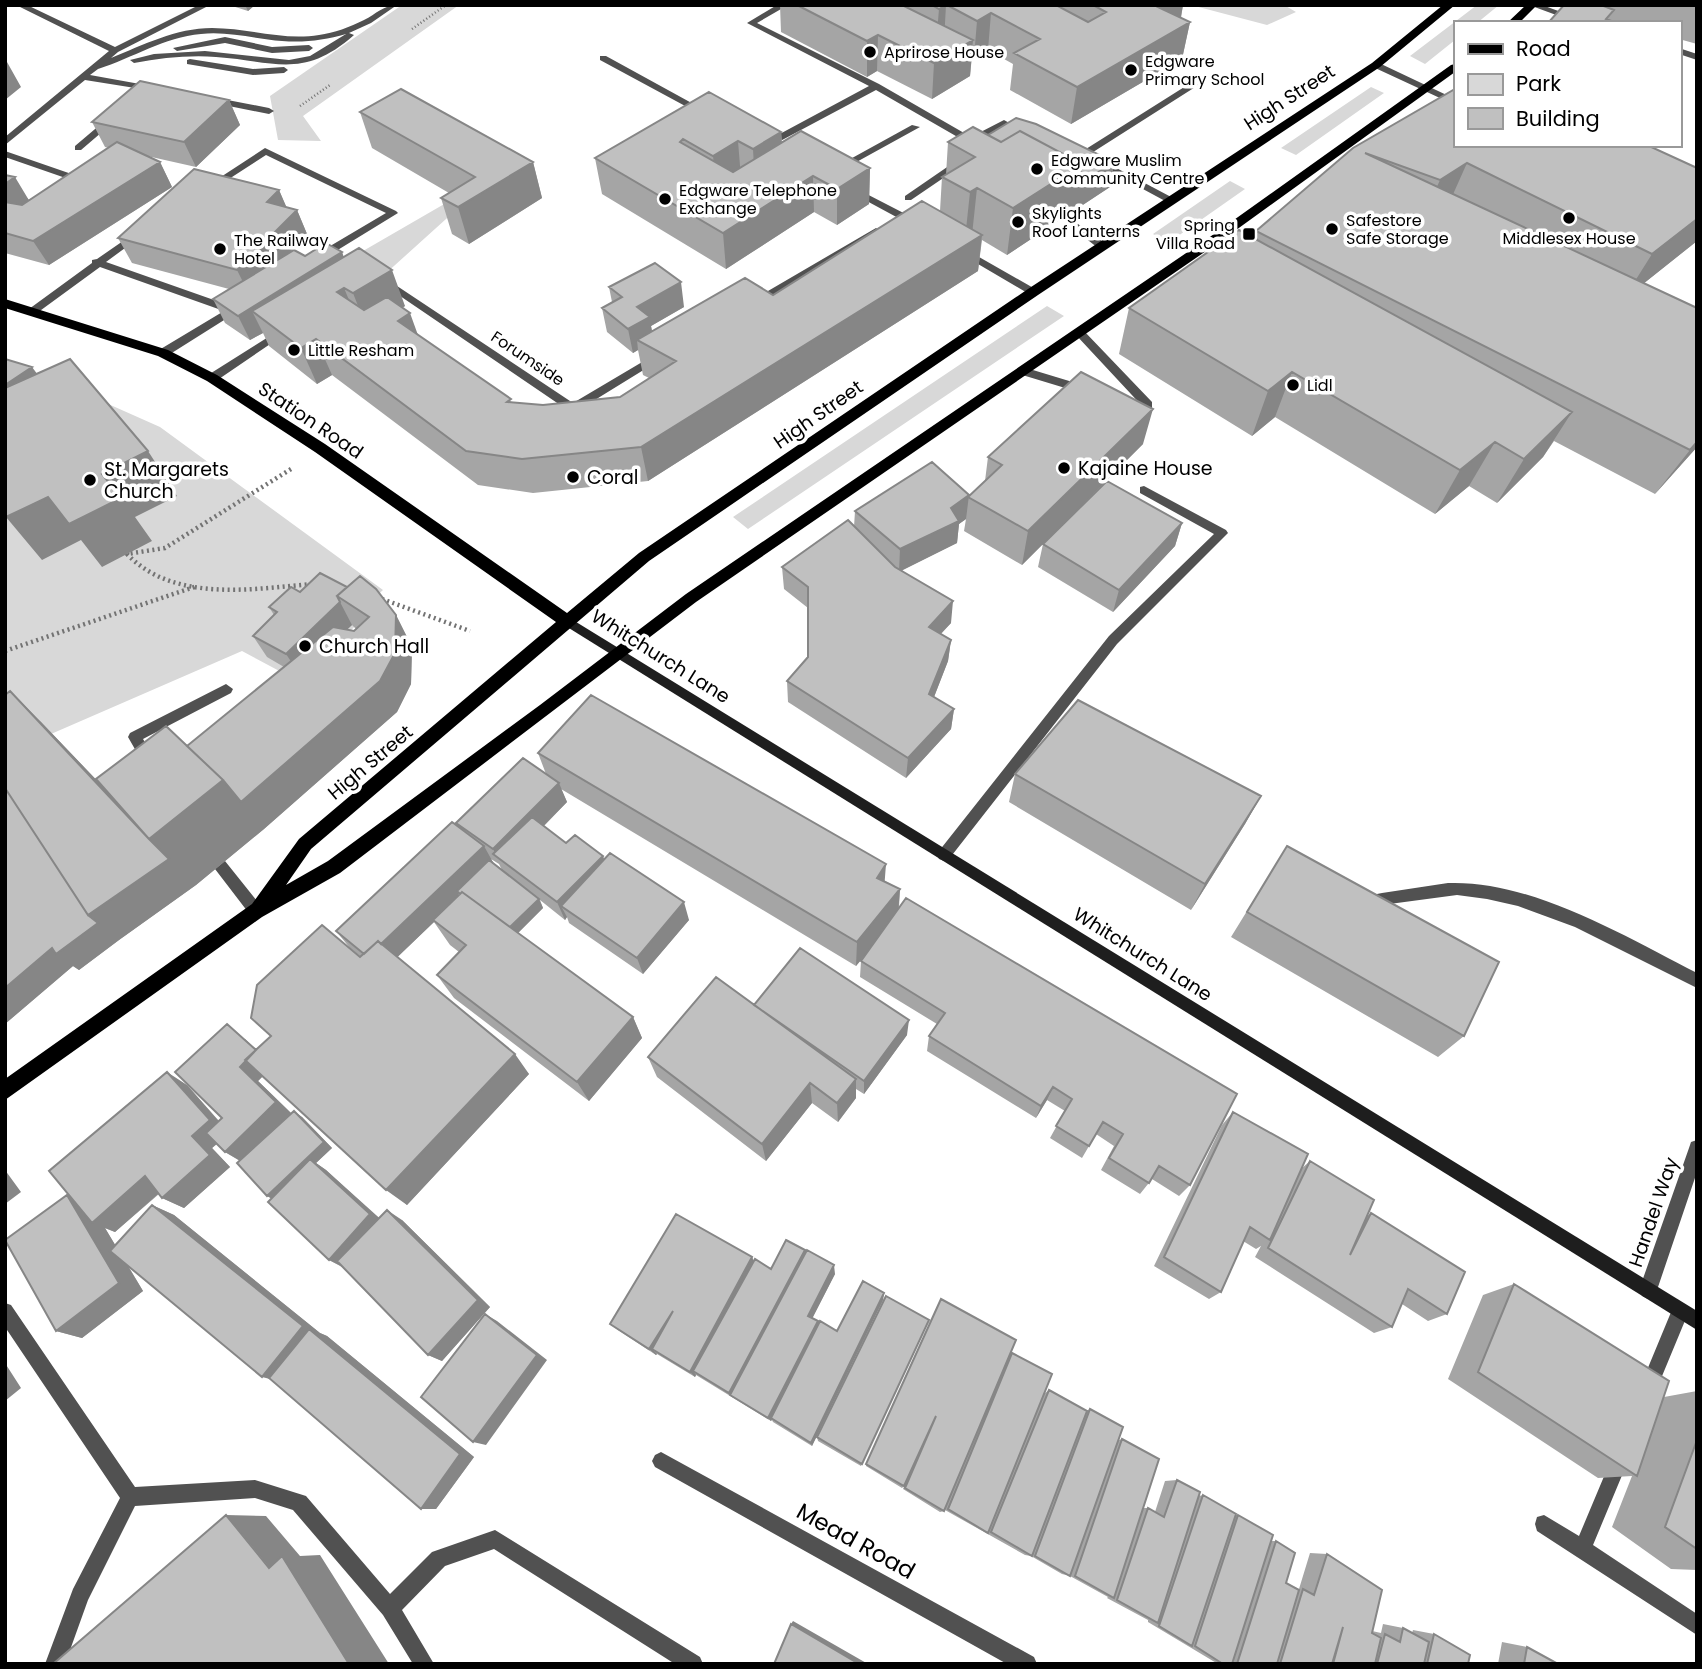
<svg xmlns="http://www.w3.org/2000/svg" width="1702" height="1669" viewBox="0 0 1702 1669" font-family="Poppins,sans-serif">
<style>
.green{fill:#d8d8d8}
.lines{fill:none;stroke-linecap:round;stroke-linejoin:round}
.path-far1{stroke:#737373;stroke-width:2.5;stroke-dasharray:1 2.5;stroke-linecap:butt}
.path{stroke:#737373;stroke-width:4.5;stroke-dasharray:2 3.5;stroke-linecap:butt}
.service{fill:#515151;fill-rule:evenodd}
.minor{fill:#515151;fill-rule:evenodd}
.secondary{fill:#1e1e1e;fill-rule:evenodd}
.primary{fill:#000;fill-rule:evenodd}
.wall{fill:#a5a5a5;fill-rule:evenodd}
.shaded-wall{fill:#868686}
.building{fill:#c0c0c0;stroke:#868686;stroke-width:2}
.poi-dot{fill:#000;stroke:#fff;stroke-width:2.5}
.labels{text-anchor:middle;stroke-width:7;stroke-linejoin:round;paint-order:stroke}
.far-poi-label{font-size:16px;fill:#000;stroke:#fff;text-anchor:start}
.far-street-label{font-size:16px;fill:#000;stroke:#fff}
.street-label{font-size:19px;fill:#000;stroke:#fff}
.poi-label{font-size:19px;fill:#000;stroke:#fff;text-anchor:start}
.near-street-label{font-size:23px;fill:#000;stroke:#fff}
</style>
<rect width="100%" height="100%" fill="#fff"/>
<path class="green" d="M402 5H459L303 116 321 141 278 140 270 96Z
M1191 5H1284L1296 12 1267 25Z
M1477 5H1499L1477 23H1455V40L1425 64 1410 56Z
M1371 87 1384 93 1296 155 1281 148Z
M1230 181 1245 189 1168 243 1153 234Z
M446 203 456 210 384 275 344 262Z
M1047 306 1064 316 748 529 733 517Z
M70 387 160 427 383 590 369 603 373 608 300 682 242 651 5 754V414Z"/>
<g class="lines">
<path class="path-far1" d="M412 29 446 5
M300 106 330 85"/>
<path class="path" d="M291 469 165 548 127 554C174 603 252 589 313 584
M382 599 470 631
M5 651 197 586"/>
<path class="service" d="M16 5H27L115 47 199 5H210L118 52 111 58C143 45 176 28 212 28 248 28 283 41 319 35 334 33 350 27 364 20 376 14 384 5 397 5L371 23 349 33 354 35C303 80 275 61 216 57 189 55 161 58 134 63L130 60 154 54 205 51 289 60 310 56 346 34C325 40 304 43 282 41 255 39 228 31 201 34 164 37 133 58 98 69L90 75 151 86 155 89 154 91 85 80 5 145V137L109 51Z
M777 5H788L757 23 879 84 971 137 1004 120 1025 132 1017 134 1004 127 974 143H968L876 90 769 147H763V143L869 86 747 23Z
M1529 5H1542L1591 23H1578Z
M225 37 272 47 309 45 313 48 309 51 272 53 225 43 177 51 173 48Z
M1679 48 1697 54V60L1679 54Z
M600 56H606L708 112 700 114 600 60Z
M190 59 253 69 284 67 288 70 284 73 253 75 187 64V60Z
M1197 79 1201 82 1200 84 1090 154 1173 198V202H1167L1078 154Z
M212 97 269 108 274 111 269 114 209 102 207 100Z
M108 118 116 120 81 150H75V146Z
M912 125 920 127 842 170 834 168Z
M265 148 396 211 398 213 323 259H315V255L386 213 266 155 215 188 207 186Z
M5 151 86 179 88 181 80 183 5 157Z
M953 163 963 162 968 165 958 168 911 200H905V196Z
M855 188 921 222 922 224 913 226 852 193 850 191Z
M1064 214 1106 244V248H1098L1061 219V215Z
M876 228 881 231 880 233 758 304 754 305 749 302Z
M136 232 140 233V237L106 262 231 306H240V310L167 356H159V350L224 311 100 267 37 313H29V309L92 263V260L97 259Z
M965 249 1037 290 1038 292 1037 294H1029L961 254 960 252Z
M385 278 573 403 654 355 658 354 663 358 577 411H569L381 283V279Z
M281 329 286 332 285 334 216 381H208V375Z
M1080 330 1084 331 1152 402V408H1144L1076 335 1075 333Z
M1023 367 1089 387 1091 390 1085 394 1019 374 1018 371Z
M1144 486 1226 530 1228 533 1117 644 949 859 944 861 939 859 937 855 939 851 1109 636 1214 534 1140 493V487Z
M226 684 233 689 231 693 143 739 156 761 154 765H144L128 737 130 733Z
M220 859 225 861 261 906 263 911 261 916 256 918 251 916 215 869 213 865 215 861Z
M1448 883C1532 880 1624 936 1697 973V988L1575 927 1518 906 1487 899 1457 895 1382 905 1377 904 1375 899 1377 894 1382 893Z
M1680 1302 1686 1305 1689 1311 1655 1393 1649 1396 1643 1393 1640 1387 1674 1305Z
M1619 1452 1625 1455 1628 1461 1593 1545 1697 1614V1635L1537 1531 1535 1524 1537 1517 1544 1515 1579 1536 1613 1455Z"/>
<path class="minor" d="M1373 63H1379L1455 99V105L1373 67Z
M1697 1140V1172L1657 1290 1654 1296 1648 1299 1642 1296 1639 1290 1689 1148 1691 1142Z
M5 1303 11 1305 135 1487 255 1480 306 1496 390 1594 432 1552 495 1530 700 1657 703 1664H675L494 1549 445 1566 402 1610 434 1664H413L383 1615 293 1510 255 1498 135 1506 88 1600 65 1664H45L73 1589 120 1498 5 1327Z
M661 1452 1034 1657 1037 1664H1007L655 1467 652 1461 655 1455Z"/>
<path class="secondary" d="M568 617 1697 1311V1330L564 625 562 622 564 619Z"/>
<path class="primary" d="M1443 5H1455L1380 67 1038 295 649 561 311 849 286 885 328 861 540 705 686 594 1217 232 1451 65 1455 64V72L1225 238 696 602 340 873 262 917 5 1100V1079L252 904 299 839 556 622 315 452 207 381 158 356 5 308V299L168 350 217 375 325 444 567 613 639 553 1028 289 1372 63Z
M1526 5H1537L1519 23H1507Z"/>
</g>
<path class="wall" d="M229 5H255L248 11Z
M780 5H902L905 7 906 5H1183L1181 18 1190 22 1182 59 1071 124 1010 90 1013 64 988 50 974 57 972 56 970 76 932 99 877 71 867 77 781 32Z
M1564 5H1697V44L1679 39V23H1621L1609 20Z
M709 92 781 132 782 142 870 168 869 204 837 225 814 212 726 269 602 194 595 158Z
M229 100 240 125 196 167 147 156 160 162 172 187 49 265 5 253V175L29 200 109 148 105 147 92 122Z
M360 112 533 162 542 198 469 244 452 234 441 198 449 193 372 148Z
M988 135 1114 162 1110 187 1007 255 982 240 978 271 648 481 533 493 478 485 332 375 317 384 269 346 263 333 250 340 225 323 213 299 229 289 132 263 118 238 279 190 286 207 297 210 307 234 291 252 305 256 342 252 343 257 405 306 402 308 418 335 513 403 543 405 620 397 649 378 643 375 638 350 633 353 607 332 602 308 612 302 609 287 684 307 651 326 652 331 773 295 940 211 942 177 946 175 948 142Z
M1353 148 1697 168V241L1644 283 1697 447 1655 494 1554 441 1543 457 1497 503 1469 486 1435 514 1275 417 1252 436 1119 354 1129 308 1254 239 1256 231Z
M1143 444 1022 565 964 531 966 519 959 524 957 543 902 570 951 623 941 634 951 640 948 661 934 697 954 709 951 729 906 778 788 702 787 681 808 657V608L784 589 782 567 854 527 855 511 969 495V497L985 481 988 457Z
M1182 523 1175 546 1113 612 1038 567 1043 544Z
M320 573 396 615 412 647 411 684 397 712 264 829 196 885 119 940 79 970 73 966 5 1024V695L41 722 105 789 187 746 284 667 267 657 253 636 274 615 269 607 300 592ZM352 625 356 629 354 631 347 629Z
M538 753 885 881 900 889 899 908 1190 1185 1179 1196 1152 1179 1140 1194 1101 1170 1114 1146 1096 1134 1082 1158 1050 1138 1065 1111 1047 1100 1036 1118 927 1051 929 1036 937 1024 860 977 861 961 862 959 856 966 561 789 567 802 544 826 566 843 603 856 604 860 689 920 643 974 569 923 567 917 565 920 540 900 543 908 518 933 633 1017 642 1038 589 1101 454 998 437 975 459 952 450 945 434 922 397 957 529 1074 407 1205 263 1076 258 1081 291 1113 302 1117 332 1148 316 1163 326 1170 379 1219 402 1220 490 1307 442 1361 428 1355 342 1267 329 1260 271 1198 267 1196 240 1161 225 1152 217 1144 212 1148 230 1167 184 1208 162 1198 159 1194 115 1232 105 1228 115 1245 152 1205 174 1215 320 1333 327 1336 474 1457 436 1509H421L270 1379 127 1264 143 1291 82 1338 56 1331 70 1196 187 1085 219 1121 222 1118 245 1039 257 1050 361 957 350 948 336 931 458 827 456 823 546 774ZM491 859 499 864 502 870 494 864Z
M1015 774 1261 796 1245 824 1191 910 1009 802Z
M1287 846 1464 1036 1438 1057 1231 937Z
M754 1005 907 1035 864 1094 856 1089V1098L838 1122 812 1103 766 1161 657 1077 648 1057Z
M1233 1112 1301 1169 1310 1161 1367 1216 1371 1213 1447 1314 1428 1321 1402 1304 1392 1327 1374 1333 1255 1257 1261 1246 1256 1249 1243 1241 1221 1292 1209 1299 1154 1266 1222 1125Z
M805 1250V1253L835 1274 812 1318 818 1324 837 1331 884 1293 883 1300 812 1446 773 1422 772 1420 771 1421 696 1375 695 1377 657 1354 656 1355 618 1330 610 1324 752 1257 754 1261 771 1269Z
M1514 1284 1664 1397 1697 1391V1570L1671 1569 1612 1527 1632 1476 1598 1478 1448 1379 1483 1295Z
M929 1320 861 1466 818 1441 817 1437Z
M1012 1353 1045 1393 1049 1390 1086 1411 1090 1409 1119 1440 1122 1439 1143 1508H1148L1155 1512 1165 1481 1177 1480 1199 1496 1203 1495 1235 1515H1238L1271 1541H1276L1286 1583 1299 1589 1310 1553 1327 1554 1372 1631 1381 1633 1383 1624 1403 1628 1412 1633 1413 1630 1434 1634 1468 1664H1218L1148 1622V1620L1107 1598 1108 1597 1070 1576 1062 1574 1031 1556 1025 1555 945 1510 971 1446 944 1511 940 1512 903 1489 916 1459 904 1486 902 1488 866 1466V1464L1008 1358Z
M1502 1642 1527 1647 1558 1664H1498Z"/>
<path class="shaded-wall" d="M245 5H255L248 11Z
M946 5 944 41 936 45 939 9Z
M1161 5H1183L1179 27 1158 7Z
M991 13 988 50 974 57 977 21Z
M1190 22 1182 59 1071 124 1077 87Z
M878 35 877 71 867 77V41Z
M973 40 970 76 932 99 934 63Z
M7 62 21 87 5 100V64Z
M229 100 240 125 196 167 184 142Z
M781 132 783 168 755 186 753 149Z
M738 141 741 178 717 193 713 156Z
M160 162 172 187 49 265 33 241Z
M533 162 542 198 469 244 458 207Z
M1114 162 1110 187 1007 255 1013 208 1082 164Z
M1467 163 1446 210 1419 227 1440 180Z
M870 168 869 204 837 225V189Z
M813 176 814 212 726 269 723 233Z
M15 177 30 202 5 211V184Z
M977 188 972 235 965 239 970 192Z
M279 190 290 215 267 202Z
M297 210 307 234 249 294 237 270Z
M1697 219V241L1623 300 1652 254Z
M982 235 978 271 648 481 641 447Z
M342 252 351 277 252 311 263 333 250 340 238 316Z
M392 270 405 306 367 329 353 293Z
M681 282 684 307 651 326 654 342 637 340 638 350 633 353 628 329 637 307Z
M344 288 359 324 337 292Z
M410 313 423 349 398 321Z
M316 339 332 375 317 384 301 348Z
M32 367 41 379 5 403V385Z
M1292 372 1275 417 1252 436 1268 391Z
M1153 409 1143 444 1022 565 1028 531Z
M1572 412 1543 457 1497 503 1524 459Z
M1495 442 1469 486 1435 514 1460 470Z
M1697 442V447L1655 494 1690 450Z
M148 451 177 496 135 517 152 541 102 567 81 540 42 560 6 517 48 497 102 474Z
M969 495 966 519 959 524 957 543 899 572 900 549 951 508Z
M1182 523 1175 546 1113 612 1119 590Z
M953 601 951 623 927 648 929 627Z
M340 602 352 625 300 675 286 654Z
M396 615 412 647 411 684 397 712 264 829 196 885 119 940 79 970 73 966 5 1024V988L88 915 149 839 10 691 41 722 151 837Z
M951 640 948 661 927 715 929 694Z
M954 709 951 729 906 778 908 758Z
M559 783 567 802 506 864 498 858 493 849Z
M1261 796 1245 824 1191 910 1205 884Z
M484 846 494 864 457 891 460 897 381 973 367 957Z
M603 856 609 874 561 906 567 917 565 920 557 902Z
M886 864 884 890 877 878Z
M900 889 898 914 856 966 857 942Z
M539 899 543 908 512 939 507 931Z
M684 902 689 920 643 974 637 958Z
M633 1017 642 1038 589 1101 577 1082Z
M909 1020 907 1035 864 1094V1081Z
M227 1024 274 1065 258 1081 293 1115 244 1163 225 1152 240 1067Z
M515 1054 529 1074 407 1205 386 1190Z
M167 1072 187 1085 229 1133 212 1148 230 1167 184 1208 162 1198 192 1136Z
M856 1079V1098L838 1122 837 1103Z
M810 1083 812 1103 766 1161 762 1144Z
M1053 1087 1047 1100 1036 1118 1041 1106Z
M294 1111 302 1117 332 1148 316 1163 326 1170 386 1224 345 1268 329 1260 276 1201 267 1196Z
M5 1170 21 1192 5 1204Z
M145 1176 166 1187 115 1232 105 1228 143 1291 82 1338 56 1331 67 1195 91 1205Z
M152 1205 174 1215 320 1333 327 1336 474 1457 436 1509H421L282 1382 262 1377Z
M387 1210 402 1220 490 1307 442 1361 428 1355Z
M805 1250 806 1259 730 1395 733 1398 729 1393Z
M752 1257 755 1266 693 1371 696 1375 695 1377 690 1372Z
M834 1265 835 1274 810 1323 808 1316Z
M884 1293 883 1300 812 1446 811 1443Z
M673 1311 652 1349 657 1354 656 1355 649 1349Z
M485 1314 497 1321 547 1360 486 1445 473 1442Z
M818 1321 819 1328 771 1421 768 1418Z
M5 1363 21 1388 5 1401Z
M226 1515 266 1516 300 1556 320 1555 389 1664H349Z
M793 1621 868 1664H859L791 1624Z"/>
<path class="building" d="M797 5H902L973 40 934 63 878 35 867 41Z
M932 5H946L939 9Z
M947 5H1056L1088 22 1106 12 1093 5H1161L1158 7 1190 22 1077 87 1014 53 1040 39 991 13 977 21Z
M1564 5H1601L1614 10 1606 19 1617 23H1548Z
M140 81 229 100 184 142 92 122Z
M401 89 533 162 458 207 441 198 475 177 360 112Z
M1455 89V145H1647L1697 168V219L1652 254 1467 163 1440 180 1365 153 1697 308V442L1690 450 1256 231 1353 148Z
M709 92 781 132 753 149 738 141 713 156 683 139 680 142 733 172 801 131 870 168 837 189 813 176 723 233 595 158Z
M1016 118 1036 124 1114 162 1078 185 1082 164 1020 131 1001 142 988 135Z
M973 127 1001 142 1020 131 1082 164 1013 208 977 188 970 192 942 177 975 157 948 142Z
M117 142 160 162 33 241 5 233V202L22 205Z
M194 169 279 190 267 202 297 210 237 270 118 238Z
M5 175 15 177 5 184Z
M922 201 982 235 641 447 522 459 466 451 316 339 301 348 252 311 359 248 392 270 353 293 344 288 337 292 364 310 387 297 410 313 398 321 511 399 507 402 543 405 620 397 676 361 637 340 745 278 773 295Z
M1239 230 1572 412 1524 459 1495 442 1460 470 1292 372 1268 391 1129 308Z
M326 243 342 252 238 316 213 299 294 250 305 256Z
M655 263 681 282 637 307 650 317 628 329 602 308 622 297 609 287Z
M5 359 32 367 5 385Z
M70 359 148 451 102 474 121 498 69 524 48 497 6 517 5 388Z
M1081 372 1153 409 1028 531 968 497 1002 465 988 457Z
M932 462 969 495 951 508 959 521 900 549 855 511Z
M1107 481 1182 523 1119 590 1043 544Z
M848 520 895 567 953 601 929 627 951 640 929 694 954 709 908 758 787 681 808 657V587L782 567Z
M320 573 347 587 337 596 340 602 286 654 253 636 277 612 269 607 291 587 300 592Z
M360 576 376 589 396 615 395 653 380 681 241 802 223 780 187 746 333 627 354 631 369 617 337 596Z
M10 691 149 839 169 859 88 915 5 788V695Z
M591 695 886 864 877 878 900 889 857 942 538 753Z
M1078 700 1261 796 1205 884 1015 774Z
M166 726 223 780 149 839 96 779Z
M523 758 559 783 493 849 456 823Z
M5 788 88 915 98 923 56 954 52 948 5 988Z
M532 817 566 843 575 835 603 856 557 902 493 854Z
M452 822 484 846 381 944 378 941 364 954 336 931Z
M1287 846 1499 962 1464 1036 1247 912Z
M610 853 684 902 637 958 561 906Z
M489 860 539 899 510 927 462 892 460 894 457 891Z
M462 892 633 1017 577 1082 437 975 466 945 433 920Z
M906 898 1237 1094 1190 1185 1159 1166 1149 1183 1109 1158 1123 1134 1103 1122 1089 1146 1056 1126 1072 1099 1053 1087 1041 1106 929 1036 945 1013 861 961Z
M322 925 360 957 378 941 515 1054 386 1190 245 1060 271 1036 251 1018 257 985Z
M800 948 909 1020 864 1081 754 1005Z
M716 977 856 1079 837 1103 810 1083 762 1144 648 1057Z
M227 1024 256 1050 240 1067 276 1102 225 1152 206 1133 222 1118 175 1072Z
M167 1072 210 1120 192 1136 210 1155 162 1198 145 1176 92 1223 49 1171Z
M294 1111 324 1142 267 1196 237 1163Z
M1233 1112 1308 1154 1270 1240 1250 1227 1221 1292 1164 1257Z
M310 1159 370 1214 329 1260 268 1202Z
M1310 1161 1374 1200 1350 1255 1371 1213 1465 1272 1447 1314 1408 1289 1392 1327 1268 1248Z
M67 1195 119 1283 56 1331 5 1240Z
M152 1205 303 1326 262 1377 110 1251Z
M387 1210 478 1300 428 1355 337 1261Z
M676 1214 752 1257 690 1372 652 1349 673 1311 649 1349 610 1324Z
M786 1240 805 1250 729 1393 693 1371 755 1259 771 1269Z
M807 1250 834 1265 808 1316 818 1321 768 1418 730 1395Z
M863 1281 884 1293 811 1443 771 1418 820 1321 837 1331Z
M1514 1284 1669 1381 1637 1476 1478 1372Z
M886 1296 929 1320 862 1464 817 1437Z
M941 1299 1016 1340 944 1511 905 1488 936 1416 904 1486 866 1464Z
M485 1314 537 1355 473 1442 421 1397Z
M309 1329 460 1454 421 1509 269 1378Z
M1012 1353 1052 1374 988 1533 948 1509Z
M1049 1390 1087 1411 1032 1556 991 1532Z
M1090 1409 1123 1427 1070 1576 1035 1556Z
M1122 1439 1159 1459 1114 1598 1075 1576Z
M1697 1440V1549L1665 1527Z
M1177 1480 1200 1492 1158 1623 1117 1600 1148 1508 1164 1517Z
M1203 1495 1236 1514 1192 1646 1159 1626Z
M226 1515 269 1568 282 1556 349 1664H53Z
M1238 1515 1273 1535 1232 1664H1223L1195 1646Z
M1276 1541 1295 1553 1286 1583 1299 1590 1277 1664H1237Z
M1327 1554 1382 1590 1372 1633 1381 1638 1375 1664H1333L1343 1627 1332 1664H1280L1303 1589 1314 1595Z
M791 1624 859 1664H774Z
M1403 1628 1429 1642 1424 1664H1377L1385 1634 1400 1642Z
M1434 1634 1470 1655 1468 1664H1427Z
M1527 1647 1558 1664H1524Z"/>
<g class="poi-dot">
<circle cx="870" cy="52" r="7"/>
<circle cx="1131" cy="70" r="7"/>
<circle cx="1037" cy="169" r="7"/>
<circle cx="665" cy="199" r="7"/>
<circle cx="1569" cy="218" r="7"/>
<circle cx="1018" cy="222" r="7"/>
<circle cx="1332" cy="229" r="7"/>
<rect x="1242" y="227" width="14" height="14" rx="3.5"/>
<circle cx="220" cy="249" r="7"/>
<circle cx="294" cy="350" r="7"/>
<circle cx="1293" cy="385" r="7"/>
<circle cx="1064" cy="468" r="7"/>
<circle cx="573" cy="477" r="7"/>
<circle cx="90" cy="480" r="7"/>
<circle cx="305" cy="646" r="7"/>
</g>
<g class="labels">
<g class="far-poi-label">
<text x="884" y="58">Aprirose House</text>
<text x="1145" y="67">Edgware<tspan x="1145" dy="18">Primary School</tspan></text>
<text x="1051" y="166">Edgware Muslim<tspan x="1051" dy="18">Community Centre</tspan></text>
<text x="679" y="196">Edgware Telephone<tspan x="679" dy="18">Exchange</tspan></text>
<text x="1032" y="219">Skylights<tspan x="1032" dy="18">Roof Lanterns</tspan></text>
<text x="1346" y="226">Safestore<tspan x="1346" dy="18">Safe Storage</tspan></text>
<text x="1235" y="231" text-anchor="end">Spring<tspan x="1235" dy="18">Villa Road</tspan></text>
<text x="1569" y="244" text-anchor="middle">Middlesex House</text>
<text x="234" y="246">The Railway<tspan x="234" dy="18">Hotel</tspan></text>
<text x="308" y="356">Little Resham</text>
<text x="1307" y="391">Lidl</text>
</g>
<g class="far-street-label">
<text transform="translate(528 358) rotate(34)" y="6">Forumside</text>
</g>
<g class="street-label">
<text transform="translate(1289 97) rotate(-33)" y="7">High Street</text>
<text transform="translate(818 414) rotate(-35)" y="7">High Street</text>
<text transform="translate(311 420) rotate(34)" y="7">Station Road</text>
<text transform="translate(661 656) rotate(32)" y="7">Whitchurch Lane</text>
<text transform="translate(370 762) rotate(-40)" y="7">High Street</text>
<text transform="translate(1143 954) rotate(32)" y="7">Whitchurch Lane</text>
<text transform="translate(1653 1212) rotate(-71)" y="7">Handel Way</text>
</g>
<g class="poi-label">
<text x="1078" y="475">Kajaine House</text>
<text x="104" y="476">St. Margarets<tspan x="104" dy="22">Church</tspan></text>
<text x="587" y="484">Coral</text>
<text x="319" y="653">Church Hall</text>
</g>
<g class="near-street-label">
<text transform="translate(856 1541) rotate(29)" y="8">Mead Road</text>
</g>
</g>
<rect width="1702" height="1669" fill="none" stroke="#000000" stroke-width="14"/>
<rect x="1454" y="21" width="228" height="126" fill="#ffffff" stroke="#999999" stroke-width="2"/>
<rect x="1468" y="44" width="35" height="10" fill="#000000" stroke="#999999" stroke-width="2"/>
<text x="1516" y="56" font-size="21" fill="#000000">Road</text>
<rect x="1468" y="74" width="35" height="21" fill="#d8d8d8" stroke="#999999" stroke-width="2"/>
<text x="1516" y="91" font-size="21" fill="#000000">Park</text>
<rect x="1468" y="108" width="35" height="21" fill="#c0c0c0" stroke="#999999" stroke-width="2"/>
<text x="1516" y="126" font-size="21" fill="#000000">Building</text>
</svg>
